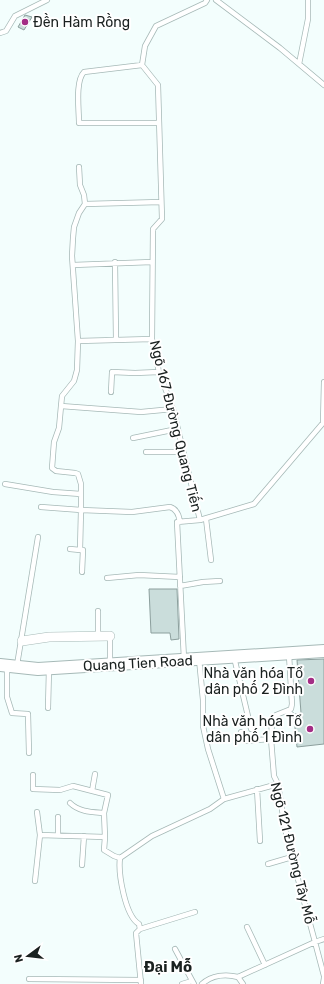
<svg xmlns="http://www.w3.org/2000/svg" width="324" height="984" viewBox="0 0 324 984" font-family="Rubik,sans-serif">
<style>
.building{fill:#cadddb;stroke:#8c9f9d}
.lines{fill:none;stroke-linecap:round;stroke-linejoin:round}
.lane-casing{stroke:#a6b9b7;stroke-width:6}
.street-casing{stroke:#a6b9b7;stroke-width:10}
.secondary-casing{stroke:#a6b9b7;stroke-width:14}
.lane{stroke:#fff;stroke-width:4.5}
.street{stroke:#fff;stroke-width:9}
.secondary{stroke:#fff;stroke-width:12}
.poi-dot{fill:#a32d85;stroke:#fff;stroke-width:1.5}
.labels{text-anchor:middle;stroke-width:4;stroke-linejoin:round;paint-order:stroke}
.poi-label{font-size:14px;fill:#1a2120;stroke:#fff;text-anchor:end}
.street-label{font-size:14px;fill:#1a2120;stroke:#fff}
.neighbourhood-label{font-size:15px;font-weight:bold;fill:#1a2120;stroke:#fff}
</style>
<rect width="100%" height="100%" fill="#f3fefd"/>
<path class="building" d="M25 15 32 17 24 30 18 27Z
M149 589H177L179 639 171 640 170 633H151Z
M324 659V744L297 747 294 718 295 714 301 713 297 660Z"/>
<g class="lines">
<defs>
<path id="lane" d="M216 0 280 48 324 85
M0 33 6 31 15 16 47 0
M299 64 308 19V0
M142 65 84 72C75 81 79 110 79 123H159
M79 167 80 185 84 195 85 204
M161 202 85 204 79 213 74 227 73 238 72 256 78 341 77 370 74 381 62 396 61 406 141 412 173 409
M115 262 116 340
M73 265 152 262
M78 341 152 339
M111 392 112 372 135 373 159 372
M61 406 59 428 54 442 52 468 56 471 75 473 78 474 81 484V510L132 512 170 507C177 509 179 515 180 522
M133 438 177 429
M146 452H183
M5 484 53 492 81 494
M41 507 81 510 80 550 70 549
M206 519 211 560
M200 520 254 504 323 423 324 382
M80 550H83L82 572
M107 578 139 575 180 577
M180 586 203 582 220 581
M98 636V611
M234 657 251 729
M184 659 177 522 200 520 173 409 159 372 152 339 153 229 162 219 158 85 142 65 145 46 156 26 205 3 207 0
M199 659 203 700V726L208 749 224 799
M110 663V636
M17 665 38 537
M7 666V697L12 713 28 714 29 753
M48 708 49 669
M288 711 292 715
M241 732 245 741 271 739
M33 775V789L60 790 73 786 108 795 104 813 105 837 104 850 114 856 120 858
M257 789 260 841
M92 791 95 774
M70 803C79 812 92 812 104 813
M40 835 105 837
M58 835V817
M268 864 292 857
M82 865 84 836
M35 881 40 835 37 812
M247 927 265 965
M140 929 195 912
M324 939 315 942 324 976
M175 949 194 984
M238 977 243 984
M29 979 141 980
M141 984 136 933 140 929 139 924C125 916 118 873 120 858L152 836 210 809 224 799 278 784
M182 984 192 981
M202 984C212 975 226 974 238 977L315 942 292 857 285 829 278 784 274 776 271 739 272 722 276 715 291 709 292 704 289 655
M323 984 324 978"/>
<path id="street" d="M22 641 49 637 110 636"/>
<path id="secondary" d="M0 665 38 669 324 651"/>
</defs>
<use href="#lane" class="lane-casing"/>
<use href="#street" class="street-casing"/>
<use href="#secondary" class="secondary-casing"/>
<use href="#lane" class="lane"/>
<use href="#street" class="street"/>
<use href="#secondary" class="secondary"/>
</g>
<g class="poi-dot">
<circle cx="25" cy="22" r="4"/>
<circle cx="311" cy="681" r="4"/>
<circle cx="310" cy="729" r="4"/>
</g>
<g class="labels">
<g class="poi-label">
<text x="33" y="27" text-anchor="start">Đền Hàm Rồng</text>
<text x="303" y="678">Nhà văn hóa Tổ<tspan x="303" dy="16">dân phố 2 Đình</tspan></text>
<text x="302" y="726">Nhà văn hóa Tổ<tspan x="302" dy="16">dân phố 1 Đình</tspan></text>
</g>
<g class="street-label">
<text transform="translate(176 426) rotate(76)" y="5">Ngõ 167 Đường Quang Tiến</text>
<text transform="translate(138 663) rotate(-3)" y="5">Quang Tien Road</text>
<text transform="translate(293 853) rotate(76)" y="5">Ngõ 121 Đường Tây Mỗ</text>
</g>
<g class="neighbourhood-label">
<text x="168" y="972">Đại Mỗ</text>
</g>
</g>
<g transform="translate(28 956) rotate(255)" stroke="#ffffff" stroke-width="3" paint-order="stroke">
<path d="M0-3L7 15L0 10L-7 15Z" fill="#1a2120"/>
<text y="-6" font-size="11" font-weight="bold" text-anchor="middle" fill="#1a2120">N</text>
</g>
</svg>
